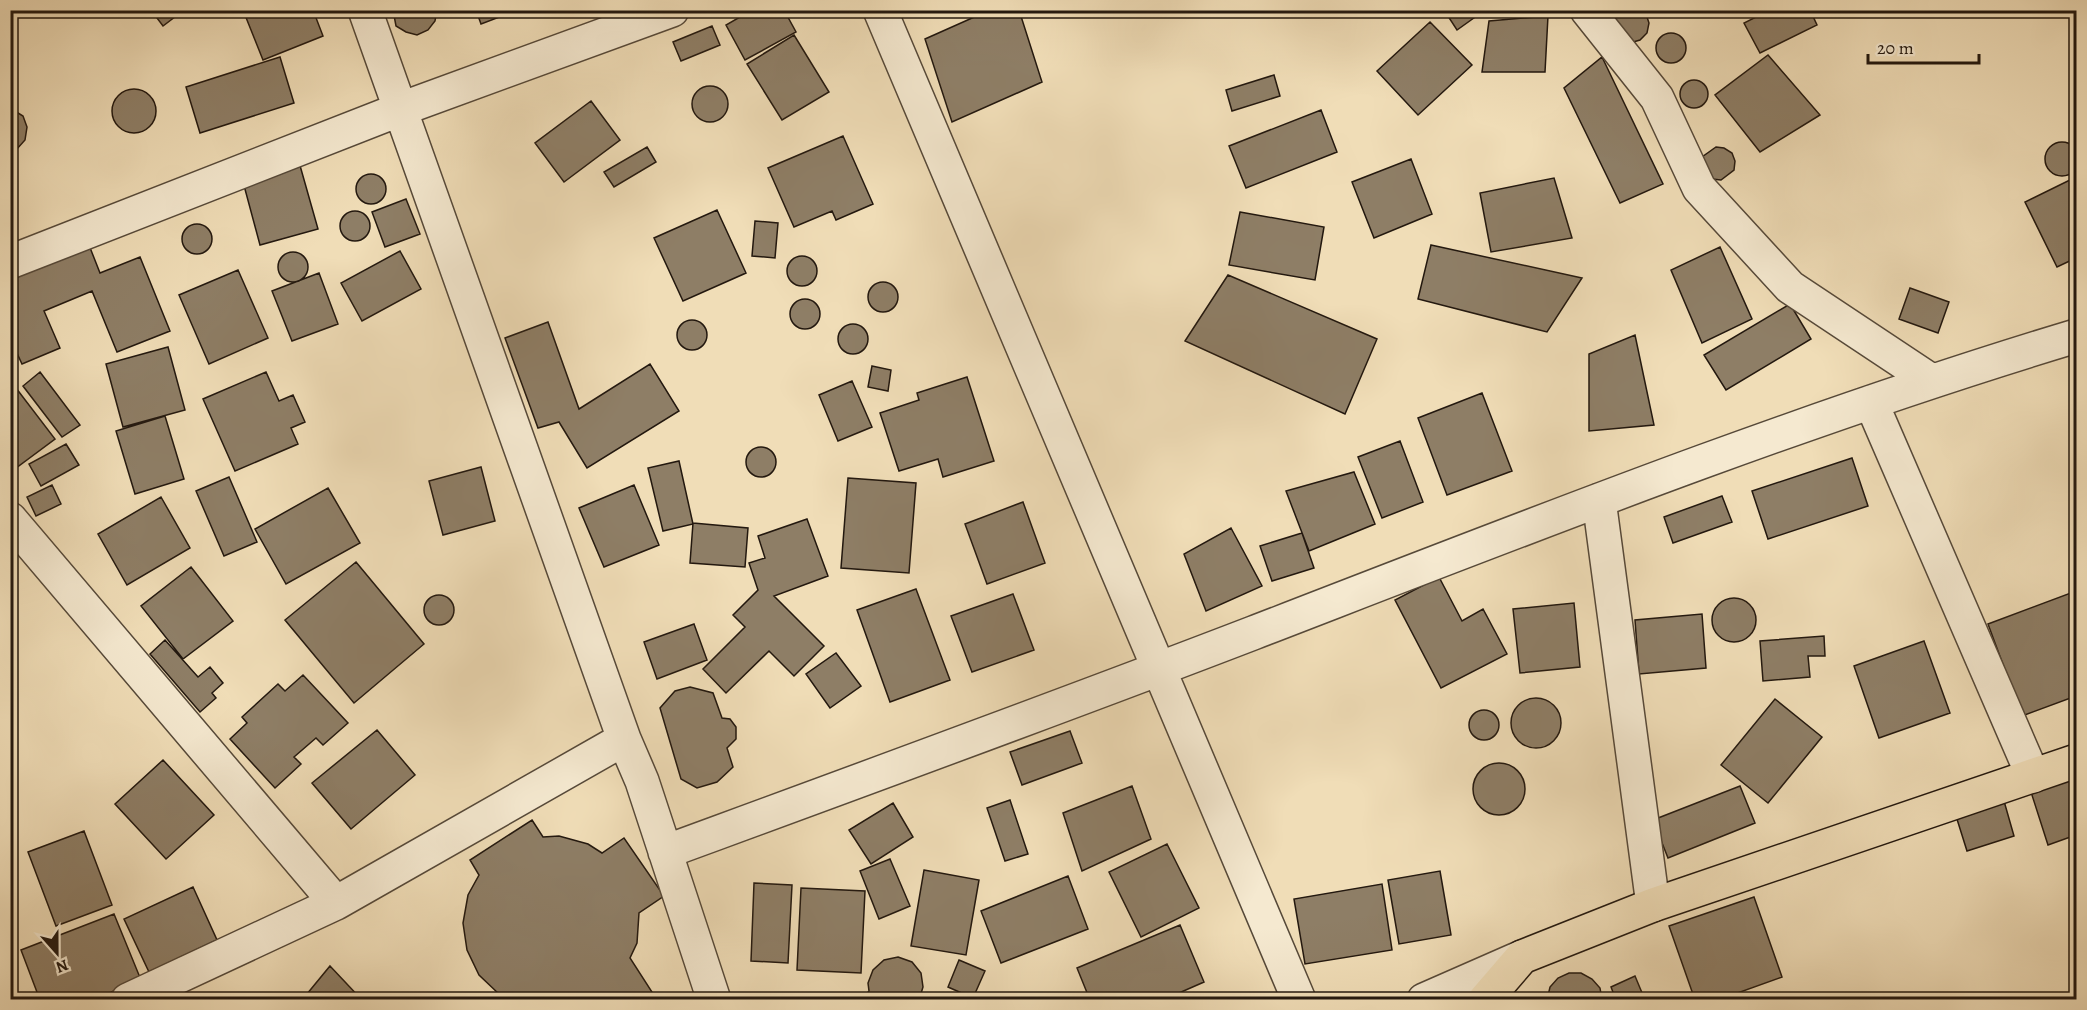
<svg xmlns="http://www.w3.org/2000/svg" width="2087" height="1010" viewBox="0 0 2087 1010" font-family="Alegreya,serif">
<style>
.building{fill:#8e7e66;stroke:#23180f;stroke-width:1.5}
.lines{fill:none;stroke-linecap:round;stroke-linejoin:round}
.minor-casing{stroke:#564939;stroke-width:36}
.primary-casing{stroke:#23180f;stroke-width:36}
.minor{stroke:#f5e9d0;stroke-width:33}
.primary{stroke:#f0ddb7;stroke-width:33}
</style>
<rect width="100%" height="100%" fill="#f0ddb7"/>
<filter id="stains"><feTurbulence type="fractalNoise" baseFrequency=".00333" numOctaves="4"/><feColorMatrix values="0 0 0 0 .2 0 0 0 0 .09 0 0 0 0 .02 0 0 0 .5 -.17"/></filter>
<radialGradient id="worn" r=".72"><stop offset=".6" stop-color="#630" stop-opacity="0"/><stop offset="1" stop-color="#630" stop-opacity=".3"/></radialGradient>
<path class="building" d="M151 10H184L163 26Z
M243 10H313L323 36 263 60Z
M393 10H437L435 21 428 30 417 35 406 32 396 26Z
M476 10H518L481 24Z
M752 10H784L796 32 745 60 726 25Z
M990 10H1019L1042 82 952 122 925 39Z
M1444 10H1485L1457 30Z
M1617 10H1642L1646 14 1649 23 1647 33 1640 40 1630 43 1610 24Z
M1770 10H1810L1817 25 1760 53 1744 23Z
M1548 16 1545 72H1482L1489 21Z
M1430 22 1472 65 1418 115 1377 71Z
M712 26 720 45 681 61 673 42Z
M1656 48a15 15 0 1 1 30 0a15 15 0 1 1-30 0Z
M794 35 829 92 782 120 747 64Z
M1768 55 1820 115 1760 152 1715 95Z
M280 57 294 103 200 133 186 87Z
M1602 57 1663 184 1620 203 1564 88Z
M1274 75 1280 96 1232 111 1226 90Z
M1680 94a14 14 0 1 1 28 0a14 14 0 1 1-28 0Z
M692 104a18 18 0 1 1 36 0a18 18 0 1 1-36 0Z
M112 111a22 22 0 1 1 44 0a22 22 0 1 1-44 0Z
M591 101 620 140 564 182 535 143Z
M10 108 23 116 27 127 25 140 17 149 10 152Z
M1321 110 1337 152 1246 188 1229 146Z
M843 136 873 204 836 220 832 211 794 227 768 168Z
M2045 159a17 17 0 1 1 34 0a17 17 0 1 1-34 0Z
M647 147 656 162 614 187 604 172Z
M1716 147 1724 148 1732 153 1735 161 1734 170 1721 180 1712 179 1702 157Z
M1411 159 1432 214 1374 238 1352 182Z
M299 162 318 229 260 245 242 178Z
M356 189a15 15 0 1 1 30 0a15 15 0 1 1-30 0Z
M2076 177V258L2057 267 2025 202Z
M1554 178 1572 238 1491 252 1480 193Z
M406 199 420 234 385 247 372 212Z
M717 210 746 273 683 301 654 238Z
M340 226a15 15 0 1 1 30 0a15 15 0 1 1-30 0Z
M1240 212 1324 227 1315 280 1229 265Z
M755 221 778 223 775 258 752 256Z
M182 239a15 15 0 1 1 30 0a15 15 0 1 1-30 0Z
M87 240 100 273 140 257 170 331 117 352 92 291 44 311 60 348 22 364 10 338V273Z
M1431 245 1582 278 1547 332 1418 299Z
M1720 247 1752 319 1702 343 1671 270Z
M400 251 421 289 362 321 341 283Z
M278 267a15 15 0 1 1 30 0a15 15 0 1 1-30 0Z
M787 271a15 15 0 1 1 30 0a15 15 0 1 1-30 0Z
M238 270 268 338 209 364 179 295Z
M319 273 338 324 292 341 272 291Z
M1228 275 1377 339 1345 414 1185 341Z
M868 297a15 15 0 1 1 30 0a15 15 0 1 1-30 0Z
M1910 288 1949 302 1938 333 1899 319Z
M790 314a15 15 0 1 1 30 0a15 15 0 1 1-30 0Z
M1790 304 1811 339 1726 390 1704 355Z
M677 335a15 15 0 1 1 30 0a15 15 0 1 1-30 0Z
M548 322 579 409 650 364 679 411 587 468 559 422 538 428 505 338Z
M838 339a15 15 0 1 1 30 0a15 15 0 1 1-30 0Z
M1635 335 1654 425 1589 431V354Z
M168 347 185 410 123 427 106 364Z
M872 366 891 370 888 391 868 387Z
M40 372 80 425 62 437 23 386Z
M266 372 279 401 293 395 305 422 291 428 298 444 235 471 203 399Z
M967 377 994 461 943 477 938 459 899 471 880 413 919 400 917 393Z
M852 381 872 427 838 441 819 395Z
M16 388 55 439 12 471 10 393Z
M1482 393 1512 471 1447 495 1418 418Z
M165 416 184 479 135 494 116 431Z
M1400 441 1423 502 1382 518 1358 457Z
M66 444 79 465 41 486 29 464Z
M746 462a15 15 0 1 1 30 0a15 15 0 1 1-30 0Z
M1852 458 1868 506 1768 539 1752 491Z
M679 461 693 524 663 531 648 468Z
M481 467 495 521 443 535 429 481Z
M1354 472 1375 524 1309 551 1286 491Z
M229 477 257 542 224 556 196 491Z
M848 478 916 483 909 573 841 568Z
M52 485 61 504 36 516 27 497Z
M634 485 659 545 604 567 579 508Z
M328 488 360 543 286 584 255 529Z
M1722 496 1732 522 1673 543 1664 517Z
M161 497 190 548 127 585 98 534Z
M1023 502 1045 563 987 584 965 524Z
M807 519 828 576 774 596 824 646 794 676 769 651 726 693 703 669 745 627 733 615 758 590 749 563 765 558 758 536Z
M693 523 748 528 745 567 690 563Z
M1231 528 1262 586 1206 611 1184 554Z
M1302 533 1314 568 1272 581 1260 546Z
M356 562 424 644 354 703 285 620Z
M191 567 233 621 183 659 141 606Z
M1439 577 1462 621 1483 609 1507 654 1441 688 1395 600Z
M916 589 950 680 890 702 857 610Z
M2076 591V696L2022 716 1988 624Z
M1013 594 1034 650 972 672 951 616Z
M424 610a15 15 0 1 1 30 0a15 15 0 1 1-30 0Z
M1712 620a22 22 0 1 1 44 0a22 22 0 1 1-44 0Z
M1574 603 1580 667 1520 673 1513 609Z
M1702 614 1706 668 1639 674 1635 620Z
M694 624 707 660 657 679 644 642Z
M1824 636 1825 656H1808L1810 677 1763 681 1760 641Z
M165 640 198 677 210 667 223 683 212 693 216 698 200 712 150 654Z
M1924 641 1950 713 1879 738 1854 666Z
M836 653 861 686 830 708 806 674Z
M303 675 348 723 323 745 316 738 294 757 301 764 275 788 230 739 247 723 242 717 278 684 285 691Z
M690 687 713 693 722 718 730 719 736 727V739L727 748 733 767 717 782 697 788 681 779 660 708 675 691Z
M1511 723a25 25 0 1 1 50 0a25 25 0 1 1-50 0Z
M1775 699 1822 737 1768 803 1721 765Z
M1469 725a15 15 0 1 1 30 0a15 15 0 1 1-30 0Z
M377 730 415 775 351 829 312 783Z
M1070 731 1082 763 1022 785 1010 752Z
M163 760 214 815 166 859 115 804Z
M1473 789a26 26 0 1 1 52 0a26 26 0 1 1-52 0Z
M2076 777V835L2048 845 2031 792Z
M1132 786 1151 839 1082 871 1063 813Z
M1740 786 1755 823 1668 858 1653 820Z
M1010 800 1028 854 1005 861 987 808Z
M2004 801 2014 836 1967 851 1956 816Z
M893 803 913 837 871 864 849 830Z
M532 820 543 837 559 836 588 844 602 853 624 838 664 896 639 913 637 943 630 958 652 992 641 1000H509L500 995 479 975 467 950 463 923 468 895 479 875 470 860Z
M84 831 112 905 56 926 28 852Z
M1167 844 1199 908 1141 937 1109 872Z
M890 859 910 906 879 919 860 871Z
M924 870 979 880 966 955 911 946Z
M1440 871 1451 935 1399 944 1388 880Z
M1068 876 1088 929 1001 963 981 911Z
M754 883 792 885 788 963 751 961Z
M1382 884 1392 950 1305 964 1294 899Z
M193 887 217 940 149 972 124 919Z
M801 888 865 891 861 973 797 970Z
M1754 897 1782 977 1718 1000H1695L1669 926Z
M114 914 141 980 92 1000H40L21 950Z
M1180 925 1204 982 1163 1000H1090L1077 968Z
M898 957 912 962 921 973 923 987 919 1000H861L869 991 868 983 873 970 884 960Z
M959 960 985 971 973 998 948 987Z
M330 966 362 1000H302Z
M1569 973H1581L1592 979 1600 988 1602 1000H1547L1550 987 1558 978Z
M1635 976 1645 1000H1616L1611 987Z"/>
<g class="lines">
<defs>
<path id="minor" d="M365 10 624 739 642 781 714 1000
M880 10 1299 1000
M1587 10 1657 98 1699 188 1790 287 1930 380
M10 262 401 109 672 10
M1871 402 2033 776
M1599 500 1653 905
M10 519 336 903
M665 852C861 780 1058 708 1253 633 1525 528 1797 420 2076 336
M128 1000 336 903 624 739
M1424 1000 1522 957"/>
<path id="primary" d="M1485 1000 1522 957 1653 905 2076 761"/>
</defs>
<use href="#minor" class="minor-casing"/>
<use href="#primary" class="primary-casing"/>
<use href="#minor" class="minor"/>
<use href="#primary" class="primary"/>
</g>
<rect width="2087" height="1010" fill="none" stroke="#f0ddb7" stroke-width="36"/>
<rect x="12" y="12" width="2063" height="986" fill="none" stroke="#23180f" stroke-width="3"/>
<rect x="18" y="18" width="2051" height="974" fill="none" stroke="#23180f" stroke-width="1.5"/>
<g transform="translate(57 953) rotate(159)" stroke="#f5e9d0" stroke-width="4.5" paint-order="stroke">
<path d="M0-4.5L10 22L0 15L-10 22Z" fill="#23180f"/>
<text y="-9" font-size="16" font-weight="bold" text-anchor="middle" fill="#23180f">N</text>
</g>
<path d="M1868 54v9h111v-9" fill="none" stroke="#23180f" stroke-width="3"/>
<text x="1877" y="54" font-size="18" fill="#23180f" stroke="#f5e9d0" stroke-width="4.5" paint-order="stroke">20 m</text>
<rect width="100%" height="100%" filter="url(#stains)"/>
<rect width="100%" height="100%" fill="url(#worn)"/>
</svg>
